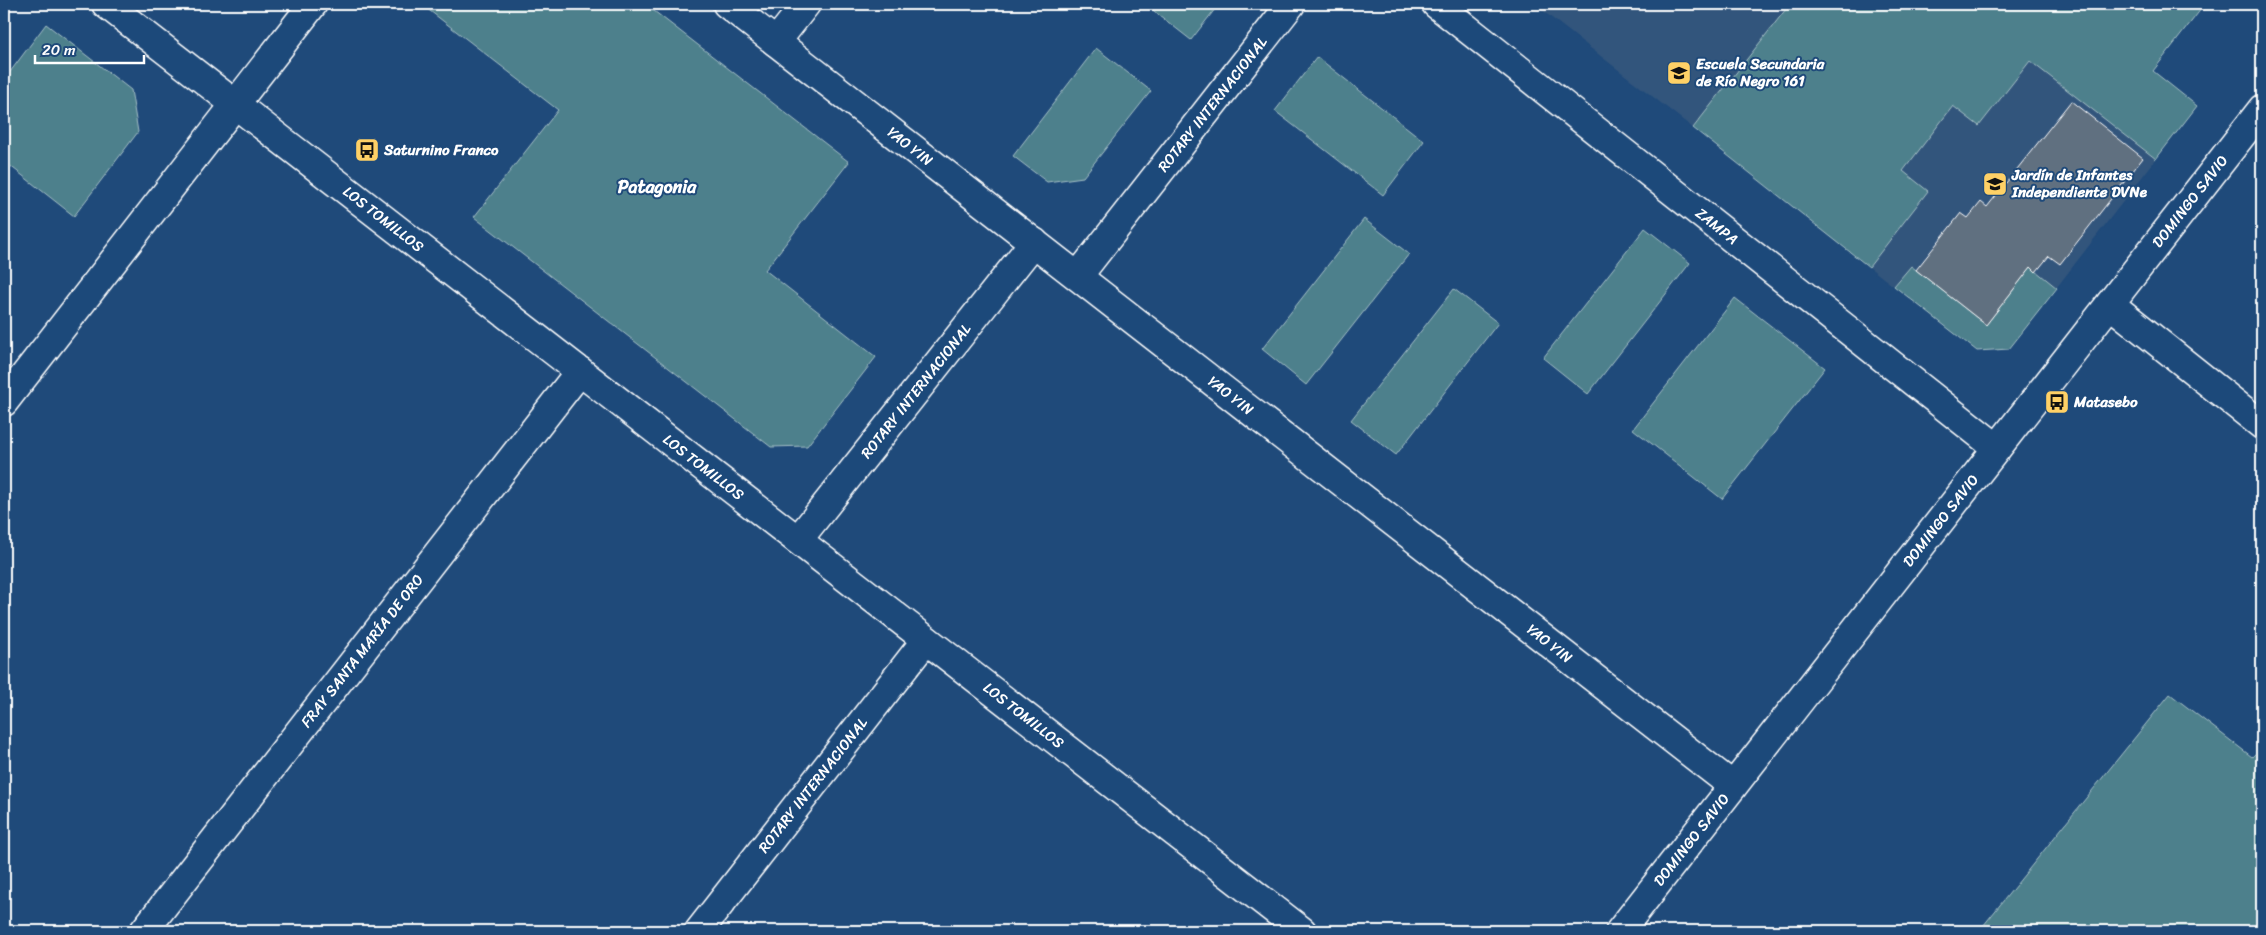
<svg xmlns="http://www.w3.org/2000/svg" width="2266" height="935" viewBox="0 0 2266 935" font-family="Sriracha,sans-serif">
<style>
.built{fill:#33557c}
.green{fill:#4e808c;stroke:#a6c0c6}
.building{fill:#616f80;stroke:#fff}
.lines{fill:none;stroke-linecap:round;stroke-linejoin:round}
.minor-casing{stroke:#fff;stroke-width:31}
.minor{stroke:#1f4a7a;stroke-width:28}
.labels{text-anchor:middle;stroke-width:4;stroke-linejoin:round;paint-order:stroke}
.poi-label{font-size:15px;font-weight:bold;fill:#fff;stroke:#1f4a7a;text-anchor:start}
.street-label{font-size:15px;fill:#fff;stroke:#1f4a7a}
.quarter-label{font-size:18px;font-weight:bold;fill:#fff;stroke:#1f4a7a}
</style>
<rect width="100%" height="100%" fill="#1f4a7a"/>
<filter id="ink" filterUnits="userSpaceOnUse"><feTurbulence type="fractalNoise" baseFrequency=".02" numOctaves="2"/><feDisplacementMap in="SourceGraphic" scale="10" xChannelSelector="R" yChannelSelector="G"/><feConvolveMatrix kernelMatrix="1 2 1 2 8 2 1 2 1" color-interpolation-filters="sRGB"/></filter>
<g filter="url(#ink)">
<path class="built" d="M1534 4H1790L1693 128Z
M1995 4 2197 106 2009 349 1977 351 1819 228Z"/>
<path class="green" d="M421 4H645L849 162 765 270 876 357 807 446 771 447 474 217 558 110Z
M1145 4H1219L1191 40Z
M1790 4H2205L2153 71 2197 106 2156 159 2030 61 1979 126 1953 106 1903 171 1928 191 1869 267 1693 128Z
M46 24 131 90 138 132 74 216 4 161V80Z
M1096 48 1151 91 1083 177 1047 182 1013 156Z
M1317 57 1424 141 1383 195 1275 111Z
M1364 219 1409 254 1306 385 1262 349Z
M1645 228 1690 263 1588 394 1543 358Z
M1911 266 1986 325 2031 267 2057 288 2009 349 1977 351 1894 286Z
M1454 289 1498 323 1396 455 1351 420Z
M1735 298 1825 368 1722 499 1633 429Z
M2170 694 2252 757 2262 747V931H1979Z"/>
<path class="building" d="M2071 101 2143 158 2060 264 2049 256 2036 272 2031 267 1986 325 1916 270 1961 213 1968 218 1981 202 1987 207Z"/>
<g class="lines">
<defs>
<g id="minor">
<path id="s1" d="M106 4 1302 931"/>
<path id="s2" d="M727 4 1733 786"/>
<path id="s3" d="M1436 4 1997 448"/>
<path d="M776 42 806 4"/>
<path id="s4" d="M1078 276 1291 4"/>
<path d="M2110 304 2262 425"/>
<path d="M4 402 313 4"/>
<path id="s5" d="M798 540 1034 242"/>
<path id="s6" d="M144 931 580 371"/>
<path id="s7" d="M699 931 926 640"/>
<path id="s8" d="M1620 931 2262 109"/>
</g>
</defs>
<use href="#minor" class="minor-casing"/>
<use href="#minor" class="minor"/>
</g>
</g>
<defs>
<symbol id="school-square" viewBox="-11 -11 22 22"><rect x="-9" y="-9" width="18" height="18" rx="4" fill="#ffd166" stroke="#1f4a7a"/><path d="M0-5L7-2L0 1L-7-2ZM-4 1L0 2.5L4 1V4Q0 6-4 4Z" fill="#111"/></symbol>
<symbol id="bus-square" viewBox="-11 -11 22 22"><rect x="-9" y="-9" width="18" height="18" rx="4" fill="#ffd166" stroke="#1f4a7a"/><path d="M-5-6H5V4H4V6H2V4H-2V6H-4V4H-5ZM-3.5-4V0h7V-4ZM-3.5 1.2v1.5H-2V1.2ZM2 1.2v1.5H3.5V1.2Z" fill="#111"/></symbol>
</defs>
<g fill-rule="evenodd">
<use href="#school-square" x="1665" y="59" width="28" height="28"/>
<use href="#bus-square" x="353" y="136" width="28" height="28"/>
<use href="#school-square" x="1981" y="170" width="28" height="28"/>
<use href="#bus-square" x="2043" y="388" width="28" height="28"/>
</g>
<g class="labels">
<g class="poi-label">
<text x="1696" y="69">Escuela Secundaria<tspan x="1696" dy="17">de Río Negro 161</tspan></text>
<text x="384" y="155">Saturnino Franco</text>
<text x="2012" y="180">Jardín de Infantes<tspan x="2012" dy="17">Independiente DVNe</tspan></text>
<text x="2074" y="407">Matasebo</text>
</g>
<g class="street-label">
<text dy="5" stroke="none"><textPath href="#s4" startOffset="218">ROTARY INTERNACIONAL</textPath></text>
<text dy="5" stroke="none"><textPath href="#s2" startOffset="232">YAO YIN</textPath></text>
<text dy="5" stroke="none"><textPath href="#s8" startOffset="926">DOMINGO SAVIO</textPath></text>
<text dy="5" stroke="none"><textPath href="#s1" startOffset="351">LOS TOMILLOS</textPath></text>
<text dy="5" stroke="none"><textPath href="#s3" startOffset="358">ZAMPA</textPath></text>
<text dy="5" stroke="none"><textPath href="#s5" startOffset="190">ROTARY INTERNACIONAL</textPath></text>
<text dy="5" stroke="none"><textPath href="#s2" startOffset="638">YAO YIN</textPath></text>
<text dy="5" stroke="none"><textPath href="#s1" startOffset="756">LOS TOMILLOS</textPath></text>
<text dy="5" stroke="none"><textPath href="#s8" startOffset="521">DOMINGO SAVIO</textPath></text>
<text dy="5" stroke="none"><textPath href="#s2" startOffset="1042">YAO YIN</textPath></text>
<text dy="5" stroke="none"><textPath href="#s6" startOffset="355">FRAY SANTA MARÍA DE ORO</textPath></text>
<text dy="5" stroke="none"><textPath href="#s1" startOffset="1161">LOS TOMILLOS</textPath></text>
<text dy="5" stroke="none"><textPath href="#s7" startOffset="185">ROTARY INTERNACIONAL</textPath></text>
<text dy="5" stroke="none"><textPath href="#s8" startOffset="116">DOMINGO SAVIO</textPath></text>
</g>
<g class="quarter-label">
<text x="657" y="193">Patagonia</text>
</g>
</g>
<rect width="2266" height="935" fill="none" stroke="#1f4a7a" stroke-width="20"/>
<rect x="10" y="10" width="2246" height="915" fill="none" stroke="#fff" stroke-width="2" filter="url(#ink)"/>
<path d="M35 55v8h109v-8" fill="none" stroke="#ffffff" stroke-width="2.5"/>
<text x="42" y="55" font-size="15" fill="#ffffff" stroke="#1f4a7a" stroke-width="4" paint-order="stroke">20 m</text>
</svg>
